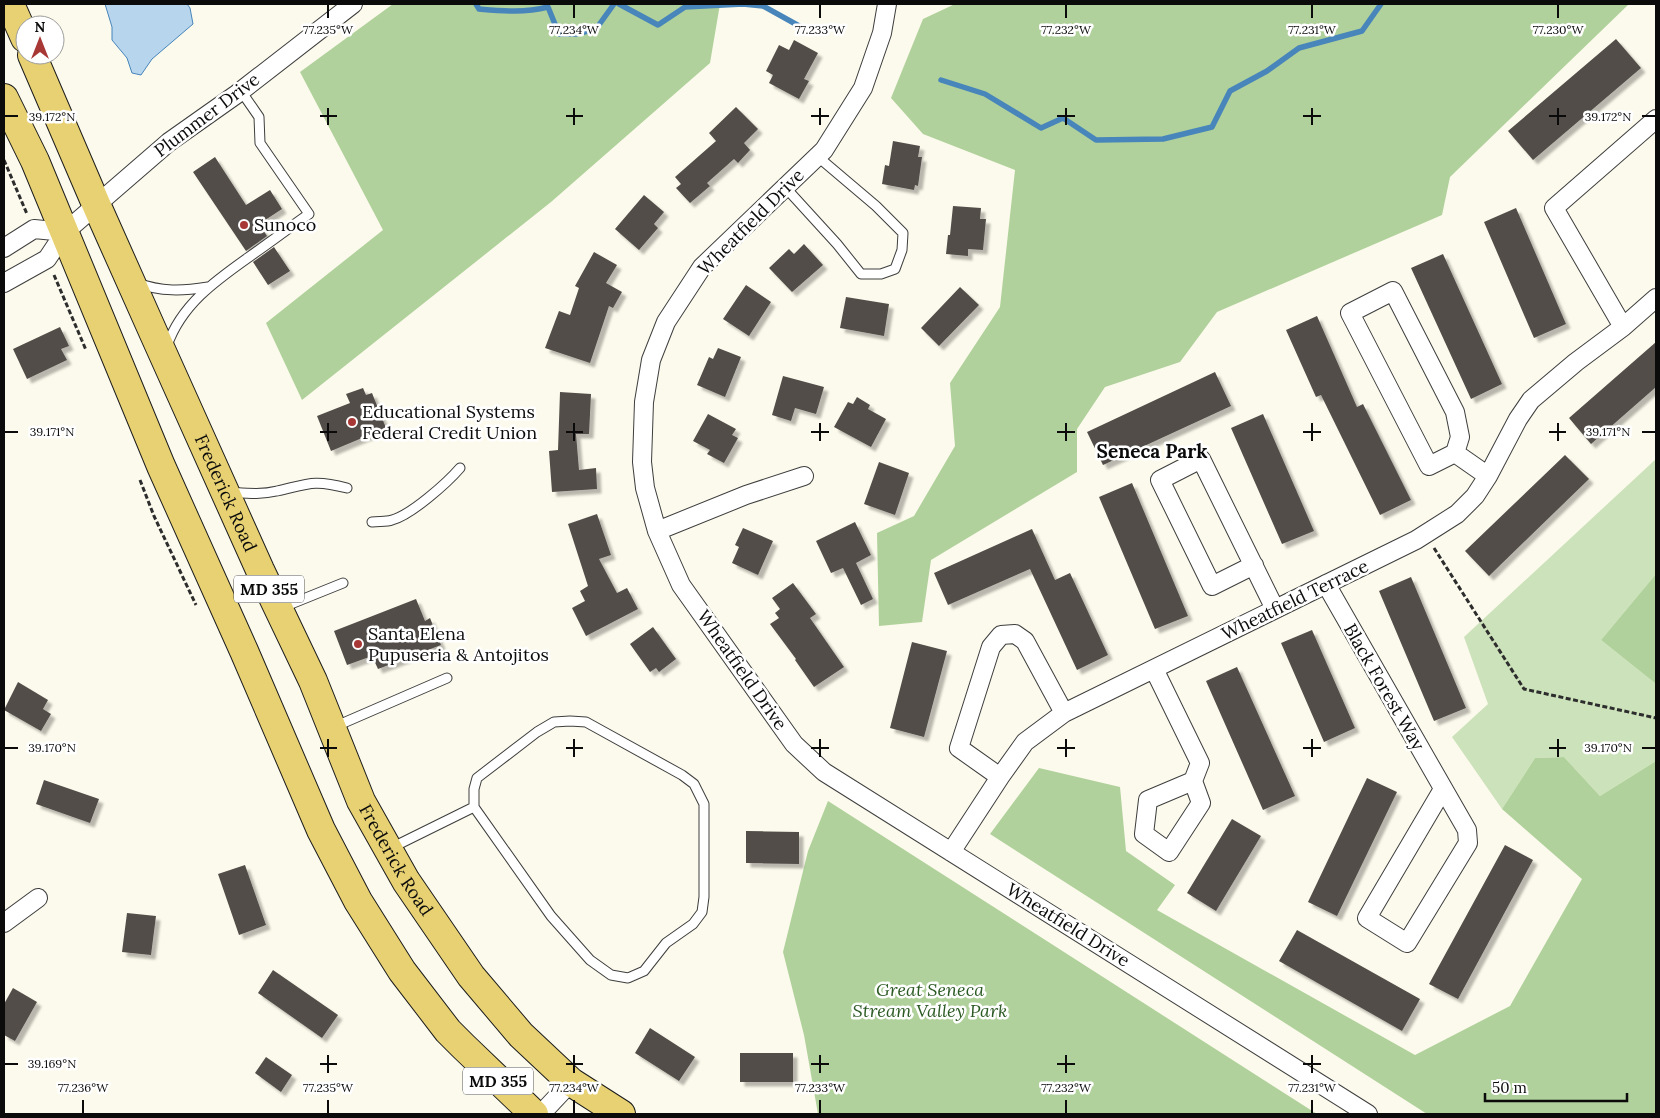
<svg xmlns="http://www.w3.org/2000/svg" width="1660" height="1118" viewBox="0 0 1660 1118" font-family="Lora,serif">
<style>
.green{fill:#cce2ba}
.forest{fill:#b0d19b}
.water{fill:#b7d5ed;stroke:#4785bb}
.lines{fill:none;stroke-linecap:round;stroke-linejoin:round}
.stream{stroke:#4785bb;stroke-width:5.5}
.building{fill:#524d49;filter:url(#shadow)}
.lane-casing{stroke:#3e3e3e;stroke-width:11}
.street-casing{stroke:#3e3e3e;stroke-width:20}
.primary-casing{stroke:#1c1c1c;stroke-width:30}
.path{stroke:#2d2d2d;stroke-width:3;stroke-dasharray:5 2.5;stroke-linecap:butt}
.lane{stroke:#fff;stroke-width:9}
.street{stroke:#fff;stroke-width:18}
.primary{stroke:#e7d172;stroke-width:28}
.ticks{fill:none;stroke:#0b0b0b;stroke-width:2}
.poi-dot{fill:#a83836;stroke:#fff;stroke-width:2}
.labels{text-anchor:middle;stroke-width:5;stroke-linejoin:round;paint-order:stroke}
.shield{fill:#fff;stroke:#545454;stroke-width:1}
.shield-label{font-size:16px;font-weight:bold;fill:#0b0b0b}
.street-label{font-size:18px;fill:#0b0b0b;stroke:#fff}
.poi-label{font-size:18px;fill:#0b0b0b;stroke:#fff;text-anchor:start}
.park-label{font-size:18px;font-style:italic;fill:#2c5a24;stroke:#fff}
.neighbourhood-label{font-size:19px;font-weight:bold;fill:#0b0b0b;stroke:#fff}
.ticks-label{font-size:12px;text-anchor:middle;fill:#0b0b0b;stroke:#fff;stroke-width:5;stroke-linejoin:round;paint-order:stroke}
</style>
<defs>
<filter id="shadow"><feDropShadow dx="4.5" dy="4.5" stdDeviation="1" flood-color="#0004"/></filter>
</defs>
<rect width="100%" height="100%" fill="#fcfaec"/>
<path class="green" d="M1656 459V574L1601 640 1656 684V761L1600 796 1564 757 1535 758 1502 809 1452 737 1488 704 1464 637Z"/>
<path class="forest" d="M393 4H720L710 63 551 202 302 400 266 323 383 230 300 72Z
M955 4H1629L1450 177 1442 215 1217 312 1180 362 1105 387 1077 429V472L931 560 922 622 879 626 877 533 914 516 955 446 950 383 1000 307 1015 170 923 134 891 98 923 19Z
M1656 574V684L1601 640Z
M1564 757 1600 796 1656 761V1114H1427L990 834 1039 768 1120 787 1126 851 1175 885 1157 910 1415 1055 1510 1006 1582 879 1502 809 1535 758Z
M828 801 1317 1114H818L804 1035 783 952 808 851Z"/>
<path class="water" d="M105 4H187L190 8 193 24 152 59 141 75 132 73 127 58 112 40V27Z"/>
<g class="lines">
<path class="stream" d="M476 4 479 9C503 11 524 13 548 7L559 34H576L596 29 614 4
M619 4 658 25 685 7 743 4 763 6 801 27
M941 80 985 94 1041 128 1063 118 1096 140 1163 139 1212 127 1230 91 1267 71 1299 48 1362 31 1381 4"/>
</g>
<path class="building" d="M1616 39 1641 68 1533 160 1508 131Z
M794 40 818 53 804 79 809 81 799 99 769 83 773 75 766 71 779 45 789 50Z
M736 107 758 129 744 143 750 150 738 163 734 159 707 183 710 186 690 203 676 188 681 184 675 177 716 141 709 133Z
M893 141 920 146 918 157H922L918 186 915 185 914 190 882 184 885 165 889 166Z
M215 157 246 205 270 190 282 209 259 224 267 236 246 251 193 172Z
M644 195 664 212 654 224 658 228 639 250 615 229Z
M953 206 981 208 980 219H986L983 250 968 249V256L946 254 948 235H950Z
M1516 208 1566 324 1534 338 1484 222Z
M804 244 823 265 792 292 769 268 789 249 794 254Z
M274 247 290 271 268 285 253 262Z
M594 252 617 265 606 283 622 292 613 308 609 306 590 363 545 348 559 311 570 315 579 288 575 286Z
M1443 254 1502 384 1471 399 1411 268Z
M746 285 771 302 749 336 723 319Z
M960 287 979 305 939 346 921 328Z
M846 297 889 304 884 336 840 328Z
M1317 316 1357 407 1363 404 1411 500 1380 515 1321 395 1316 397 1286 330Z
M60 327 69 346 61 349 67 360 27 379 13 349Z
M1656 342V387L1591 444 1569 418Z
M718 348 741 357 725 397 697 385 709 357 713 359Z
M1215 372 1231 406 1103 465 1087 432Z
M783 376 824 387 816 414 795 408 791 421 772 415Z
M363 388 366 395 372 393 386 428 331 451 317 416 350 403 346 394Z
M560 392 591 394 589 434H576L579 470 596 468 597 489 552 492 549 451 558 450Z
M857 397 870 405 868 409 886 419 871 447 834 427 848 402 853 404Z
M708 414 736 429 732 435 738 438 724 463 707 454 710 450 693 441Z
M1263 414 1314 531 1282 544 1231 428Z
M1565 455 1589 479 1489 576 1465 551Z
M879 462 909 473 895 515 864 504Z
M1132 483 1188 616 1155 629 1099 497Z
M597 514 611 555 599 559 617 593 627 588 638 609 586 636 572 608 585 601 580 591 588 586 568 524Z
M855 522 871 555 856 563 873 599 861 605 843 568 831 573 816 541Z
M743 528 773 541 758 575 732 563 739 547 735 545Z
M1032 529 1055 580 1070 573 1108 655 1077 670 1030 569 948 605 934 573Z
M1411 577 1466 708 1434 721 1379 591Z
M793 583 816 614 810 618 844 667 814 687 795 660 796 659 770 624 779 618 775 613 780 609 772 598Z
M416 599 425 621 430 618 441 645 378 669 372 656 347 665 334 631Z
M653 627 676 659 659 672 656 668 650 672 630 644Z
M1312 630 1355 728 1324 742 1281 643Z
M912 642 947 651 924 737 890 728Z
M1237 667 1295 796 1263 810 1206 681Z
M18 682 48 700 43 709 51 714 41 731 4 710Z
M1367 778 1397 792 1337 916 1308 902Z
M44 780 99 799 90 823 36 804Z
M1232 819 1261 836 1216 911 1187 893Z
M746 831 799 832V864L746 863Z
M1505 845 1533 860 1458 999 1429 984Z
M245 865 266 925 239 935 218 874Z
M127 913 156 916 151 955 122 952Z
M1297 930 1420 999 1402 1031 1279 961Z
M273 970 338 1015 322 1038 258 993Z
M13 988 37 1002 15 1041 4 1035V1004Z
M650 1028 695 1057 679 1081 635 1053Z
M740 1053H793V1082H740Z
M266 1057 292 1075 281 1092 255 1073Z"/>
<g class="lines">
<defs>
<path id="lane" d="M785 187 837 244 861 274H881L895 269 902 250 903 233 876 206 817 156
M137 283C161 292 183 291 208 287
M167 346C181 305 215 281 249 257 269 243 289 228 309 214L260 143 259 117 241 91
M229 492C245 493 261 495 277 491 308 484 313 479 347 488
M372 522C379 521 386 522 392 520 411 515 447 483 460 468
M281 608 343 583
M570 721 586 722 682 775 694 784 704 804V897L702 912 693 924 666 943 644 971 628 978 611 975 590 960 551 916 474 807V789L477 778 537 732 554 722Z
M334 727 447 678
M391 848 474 807"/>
<path id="street" d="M887 4 882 33 863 88 824 150 702 267 666 322 651 360 644 402 642 462 645 488 657 531 681 585 794 744 824 772 1368 1114
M4 248 34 229 65 232
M4 283 47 259 65 232 169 142 237 94 353 4
M1623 327 1554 208 1656 119
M1455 453 1429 466 1350 313 1393 291 1455 412 1460 437 1455 453 1488 476
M657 531 746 495 804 476
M1254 565 1212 586 1160 480 1201 459 1275 609
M1326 584 1467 830 1468 843 1407 943 1367 918 1443 789
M1154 669 1200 763 1193 781 1201 803 1169 852 1144 834 1148 800 1193 781
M1000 777 959 748 991 647 1001 635 1015 634 1025 641 1064 713
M951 852 1000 777 1025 742 1064 713 1416 540 1457 514 1475 496 1488 476 1518 419 1531 400 1576 362 1623 327 1656 298
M4 923 38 898
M541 1114 571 1082"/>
<g id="primary">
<path d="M10 4 25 38"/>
<path id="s1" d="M32 55 96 204 154 334 260 570 313 681 361 801 406 881 471 976 521 1035 571 1082 621 1114"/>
<path d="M4 98 35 161 161 466 244 651 321 830 358 901 402 971 448 1031 463 1046 534 1114"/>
</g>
</defs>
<use href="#lane" class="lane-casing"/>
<use href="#street" class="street-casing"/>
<use href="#primary" class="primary-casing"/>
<path class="path" d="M4 160 27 214
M54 275 86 350
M140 480 154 516 196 605
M1434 548 1524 689 1656 718"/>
<use href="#lane" class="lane"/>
<use href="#street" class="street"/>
<use href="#primary" class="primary"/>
</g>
<path class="ticks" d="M328 5V18M574 5V18M820 5V18M1066 5V18M1312 5V18M1558 5V18M328 108V125M574 108V125M820 108V125M1066 108V125M1312 108V125M1558 108V125M5 116H18M320 116H337M566 116H583M811 116H829M1057 116H1075M1303 116H1321M1549 116H1566M1642 116H1655M328 423V441M574 423V441M820 423V441M1066 423V441M1312 423V441M1558 423V441M5 432H18M320 432H337M566 432H583M811 432H829M1057 432H1075M1303 432H1321M1549 432H1566M1642 432H1655M328 739V757M574 739V757M820 739V757M1066 739V757M1312 739V757M1558 739V757M5 748H18M320 748H337M566 748H583M811 748H829M1057 748H1075M1303 748H1321M1549 748H1566M1642 748H1655M328 1055V1073M574 1055V1073M820 1055V1073M1066 1055V1073M1312 1055V1073M5 1064H18M320 1064H337M566 1064H583M811 1064H829M1057 1064H1075M1303 1064H1321M83 1100V1113M328 1100V1113M574 1100V1113M820 1100V1113M1066 1100V1113M1312 1100V1113"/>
<g class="poi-dot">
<circle cx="244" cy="225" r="5"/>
<circle cx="352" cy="422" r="5"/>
<circle cx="358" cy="644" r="5"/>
</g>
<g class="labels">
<g class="shield">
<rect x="234" y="575.5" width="70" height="27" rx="4"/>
<rect x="463" y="1067.5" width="70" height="27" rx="4"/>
</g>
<g class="shield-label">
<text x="269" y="595">MD 355</text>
<text x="498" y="1087">MD 355</text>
</g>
<g class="street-label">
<text transform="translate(207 115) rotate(-37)" y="6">Plummer Drive</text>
<text transform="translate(751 222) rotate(-45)" y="6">Wheatfield Drive</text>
<text dy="6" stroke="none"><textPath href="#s1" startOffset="479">Frederick Road</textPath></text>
<text transform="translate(1295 600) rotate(-26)" y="6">Wheatfield Terrace</text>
<text transform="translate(742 670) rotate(55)" y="6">Wheatfield Drive</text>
<text transform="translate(1384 687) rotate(60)" y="6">Black Forest Way</text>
<text dy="6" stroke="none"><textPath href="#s1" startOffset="884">Frederick Road</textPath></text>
<text transform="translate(1068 925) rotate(32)" y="6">Wheatfield Drive</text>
</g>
<g class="poi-label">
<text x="254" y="231">Sunoco</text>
<text x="362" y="418">Educational Systems<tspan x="362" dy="21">Federal Credit Union</tspan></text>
<text x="368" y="640">Santa Elena<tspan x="368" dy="21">Pupuseria &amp; Antojitos</tspan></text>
</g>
<g class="park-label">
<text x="930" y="996">Great Seneca<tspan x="930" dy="21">Stream Valley Park</tspan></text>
</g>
<g class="neighbourhood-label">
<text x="1152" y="458">Seneca Park</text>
</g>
</g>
<g class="ticks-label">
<text x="328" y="34">77.235°W</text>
<text x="574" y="34">77.234°W</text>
<text x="820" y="34">77.233°W</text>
<text x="1066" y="34">77.232°W</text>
<text x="1312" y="34">77.231°W</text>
<text x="1558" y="34">77.230°W</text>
<text x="52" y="121">39.172°N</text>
<text x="1608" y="121">39.172°N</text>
<text x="52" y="436">39.171°N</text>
<text x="1608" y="436">39.171°N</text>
<text x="52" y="752">39.170°N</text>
<text x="1608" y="752">39.170°N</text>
<text x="52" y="1068">39.169°N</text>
<text x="83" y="1092">77.236°W</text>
<text x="328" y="1092">77.235°W</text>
<text x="574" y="1092">77.234°W</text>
<text x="820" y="1092">77.233°W</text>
<text x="1066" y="1092">77.232°W</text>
<text x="1312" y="1092">77.231°W</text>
</g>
<rect width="1660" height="1118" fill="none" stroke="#0b0b0b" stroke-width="10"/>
<g transform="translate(40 40)"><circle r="24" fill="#ffffff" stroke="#9d9d9d"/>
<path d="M0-4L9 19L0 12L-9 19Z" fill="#a83836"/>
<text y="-8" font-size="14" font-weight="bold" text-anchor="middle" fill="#0b0b0b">N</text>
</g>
<path d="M1485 1093v8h142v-8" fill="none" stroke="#0b0b0b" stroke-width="2.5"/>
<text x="1492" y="1093" font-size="15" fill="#0b0b0b" stroke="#ffffff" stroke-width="4" paint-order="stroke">50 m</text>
</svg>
